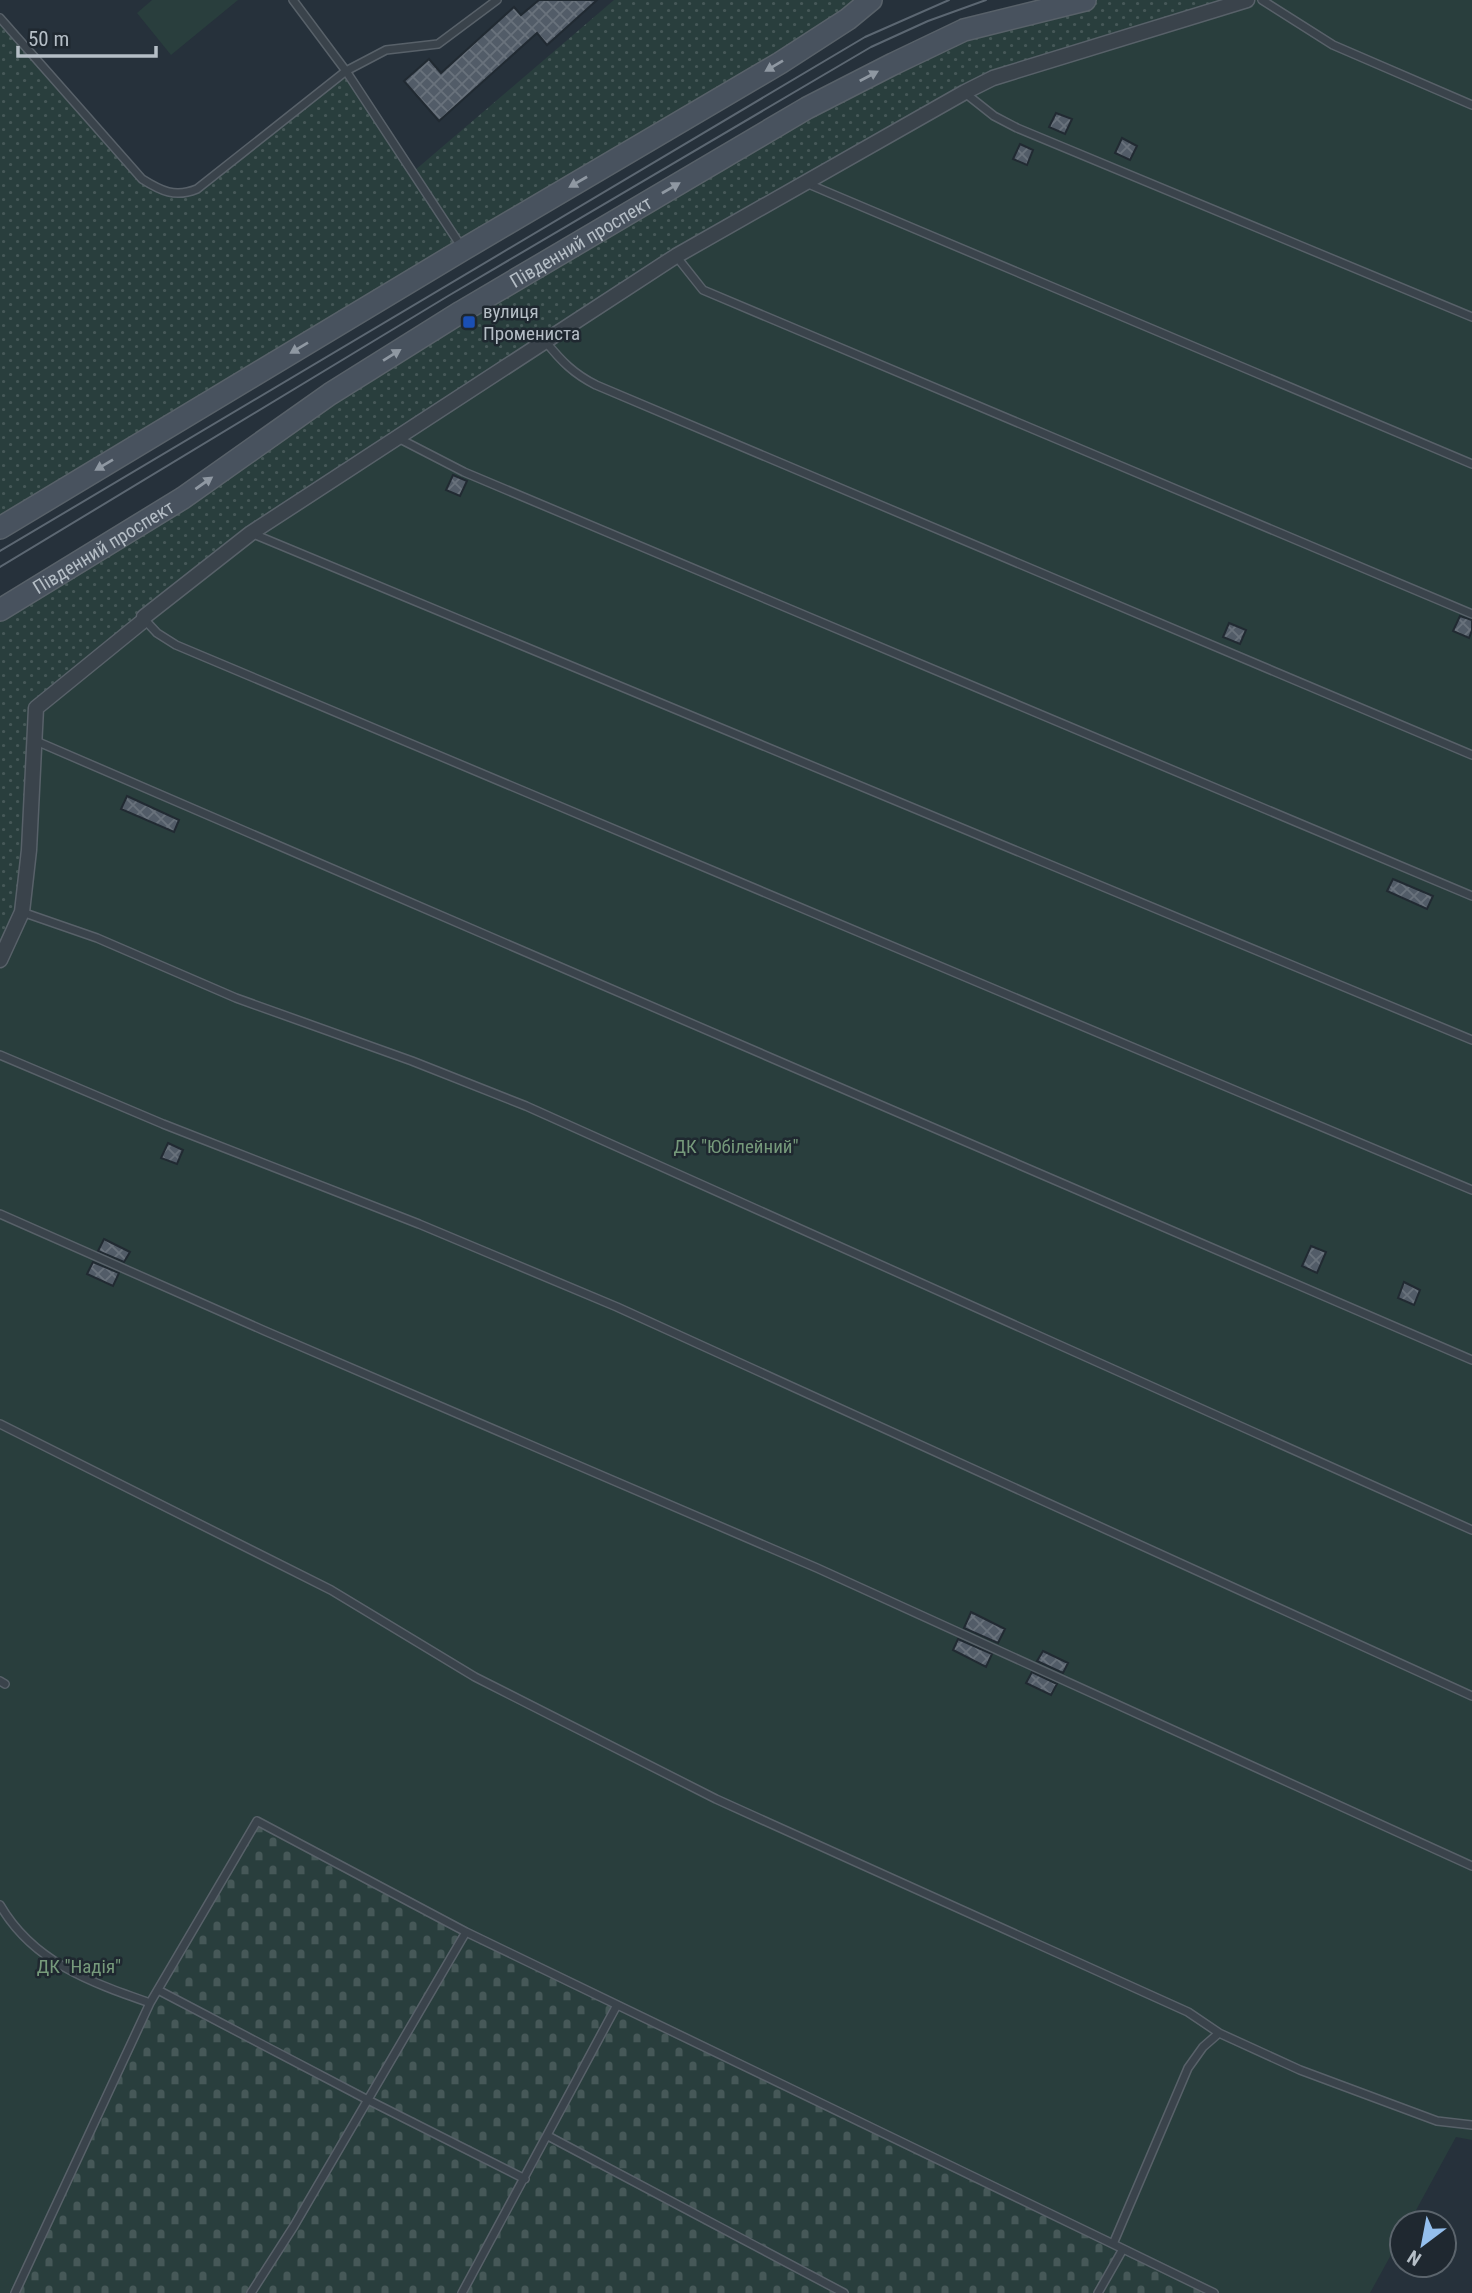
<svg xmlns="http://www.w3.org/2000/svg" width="1472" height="2293" viewBox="0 0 1472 2293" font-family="'Roboto Condensed',sans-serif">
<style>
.grass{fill:url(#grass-dots)}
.cemetery{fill:url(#cemetery-stones)}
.garden{fill:#293e3d}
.building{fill:url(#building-cross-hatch);stroke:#212a32;stroke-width:2}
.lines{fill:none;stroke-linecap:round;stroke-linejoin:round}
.lane-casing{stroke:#586169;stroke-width:10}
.street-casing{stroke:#586169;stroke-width:17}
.secondary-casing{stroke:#586169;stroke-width:24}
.lane{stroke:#3a434b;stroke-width:7}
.street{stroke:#3a434b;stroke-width:14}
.secondary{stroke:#48525e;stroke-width:21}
.tram{stroke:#5c6772;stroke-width:2}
.oneway{fill:#8f98a2}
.transit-dot{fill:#1a4fb4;stroke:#1f2830;stroke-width:2.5}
.labels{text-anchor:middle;stroke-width:5;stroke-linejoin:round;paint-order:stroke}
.street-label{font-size:19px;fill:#b5bec6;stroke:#1f2830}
.poi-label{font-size:19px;fill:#b5bec6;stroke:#1f2830;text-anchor:start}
.park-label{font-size:19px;fill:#769a7b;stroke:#1f2830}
</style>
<defs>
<pattern id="grass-dots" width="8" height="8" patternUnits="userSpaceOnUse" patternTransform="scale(1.75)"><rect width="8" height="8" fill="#293e3d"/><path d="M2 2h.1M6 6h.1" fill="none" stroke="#465858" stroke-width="1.8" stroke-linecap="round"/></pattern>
<pattern id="cemetery-stones" width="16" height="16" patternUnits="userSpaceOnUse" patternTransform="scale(1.75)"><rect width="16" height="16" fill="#293e3d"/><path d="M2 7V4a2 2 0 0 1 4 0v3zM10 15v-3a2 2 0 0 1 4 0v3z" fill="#465858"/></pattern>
<pattern id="building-cross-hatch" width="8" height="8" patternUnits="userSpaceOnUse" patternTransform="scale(1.75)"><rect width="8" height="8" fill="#525c68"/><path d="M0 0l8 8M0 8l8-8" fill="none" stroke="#69727c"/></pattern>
</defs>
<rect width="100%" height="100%" fill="#26313b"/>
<path class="grass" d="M614 0H871L0 526V18L142 179 164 192 197 189 346 71 414 171Z
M1085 0H1247L22 912 0 960V610L330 394 893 64Z"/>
<path class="cemetery" d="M257 1821 1214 2293H15L150 2003Z"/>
<path class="garden" d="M152 0H238L171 55 137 13Z
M1247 0H1472V2140L1456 2137 1409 2223H1402V2235L1370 2293H1214L466 1932 257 1821 150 2003 15 2293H0V960L22 912 36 708 251 533 546 342 965 92Z"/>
<path class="building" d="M539 0H597L547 45 537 33 439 121 404 81 429 59 441 73 514 7 521 15Z
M1056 113 1072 119 1065 134 1049 127Z
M1122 138 1137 146 1130 160 1115 153Z
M1020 144 1033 150 1027 165 1013 159Z
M453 475 467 481 460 496 446 490Z
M1460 616 1472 620V630L1469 638 1453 631Z
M1229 623 1246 630 1240 644 1223 637Z
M127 796 179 820 174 832 121 809Z
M1393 879 1433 896 1427 909 1387 891Z
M168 1143 183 1150 177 1164 161 1158Z
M104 1239 130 1252 124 1262 98 1251Z
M1311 1246 1326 1252 1317 1273 1302 1266Z
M93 1262 119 1273 113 1286 87 1274Z
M1404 1282 1420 1290 1414 1305 1398 1298Z
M971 1612 1005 1629 998 1643 964 1628Z
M958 1639 992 1654 986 1667 953 1650Z
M1043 1651 1068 1663 1063 1673 1037 1661Z
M1032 1672 1057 1684 1051 1695 1026 1683Z"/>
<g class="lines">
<defs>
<path id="lane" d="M293 0 346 71 461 246
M1262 0 1333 45 1472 105
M0 18 142 179C161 191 175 198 197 189L346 71 386 50 438 44 497 0
M965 93 994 116 1017 128 1472 317
M806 183 1472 464
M676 256 703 290 1472 614
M546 342C561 361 574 374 596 385L1472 755
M398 438 464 472 1472 896
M251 533 1472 1040
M144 619 157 633 176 645 1472 1190
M36 741 1472 1360
M22 912 97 938 236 998 412 1061 526 1106 1472 1530
M0 1055 163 1124 419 1224 617 1307 1472 1696
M0 1214 265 1331 817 1568 1472 1866
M0 1424 331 1590 475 1677 716 1799 1188 2012 1219 2033 1300 2070 1437 2121 1472 2125
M0 1681 5 1684
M0 1905C33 1962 90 1982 150 2003
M158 1990 368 2100 525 2179
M548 2136 844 2293
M15 2293 150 2003 257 1821 466 1932 1113 2244
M251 2293 294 2226 466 1932
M462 2293 617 2005
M1098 2293 1123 2249
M1214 2293 1113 2244 1188 2068 1203 2047 1219 2033"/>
<path id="street" d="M144 617 251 533 676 256 965 92 993 78 1247 0
M0 960 22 912 29 850 36 708 143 621"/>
<g id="secondary">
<path d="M0 528 464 249 780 63 848 19 871 0"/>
<path id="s1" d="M0 610 183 498 330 394 461 312 807 108 893 64 964 30 1085 0"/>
</g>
</defs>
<use href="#lane" class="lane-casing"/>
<use href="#street" class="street-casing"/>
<use href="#secondary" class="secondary-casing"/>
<use href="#lane" class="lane"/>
<use href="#street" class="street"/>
<use href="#secondary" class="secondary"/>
<path class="tram" d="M0 551 865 37 949 0
M0 567 448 296 871 47 928 21 986 0"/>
</g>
<defs><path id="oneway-solid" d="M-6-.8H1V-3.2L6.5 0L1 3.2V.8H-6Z" transform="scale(1.75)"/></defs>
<g class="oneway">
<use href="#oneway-solid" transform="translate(774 66) rotate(149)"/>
<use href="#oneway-solid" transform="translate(869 76) rotate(-28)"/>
<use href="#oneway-solid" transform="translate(578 182) rotate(150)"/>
<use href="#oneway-solid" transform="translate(671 188) rotate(-30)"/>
<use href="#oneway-solid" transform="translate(299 348) rotate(149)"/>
<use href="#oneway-solid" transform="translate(392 355) rotate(-32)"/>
<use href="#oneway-solid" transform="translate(104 465) rotate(149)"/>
<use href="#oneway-solid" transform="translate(204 483) rotate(-35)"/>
</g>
<rect class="transit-dot" x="462" y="315" width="14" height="14" rx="3.5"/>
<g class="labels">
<g class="street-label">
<text dy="7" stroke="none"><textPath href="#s1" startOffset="688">Південний проспект</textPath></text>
<text dy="7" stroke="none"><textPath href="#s1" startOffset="121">Південний проспект</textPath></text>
</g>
<g class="poi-label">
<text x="483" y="318">вулиця<tspan x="483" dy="22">Промениста</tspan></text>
</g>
<g class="park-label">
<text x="736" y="1153">ДК "Юбілейний"</text>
<text x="79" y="1973">ДК "Надія"</text>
</g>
</g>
<g transform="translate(1423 2244) rotate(212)"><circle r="33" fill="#1f2830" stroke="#5b646c" stroke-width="2"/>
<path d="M0-5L12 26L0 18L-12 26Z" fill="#94bfed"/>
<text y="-10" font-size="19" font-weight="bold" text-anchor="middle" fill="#b5bec6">N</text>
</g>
<path d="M18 46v10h138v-10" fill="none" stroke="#b5bec6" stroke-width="3.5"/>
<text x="28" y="46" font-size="21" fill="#b5bec6" stroke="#1f2830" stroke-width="5" paint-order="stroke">50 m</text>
</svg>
